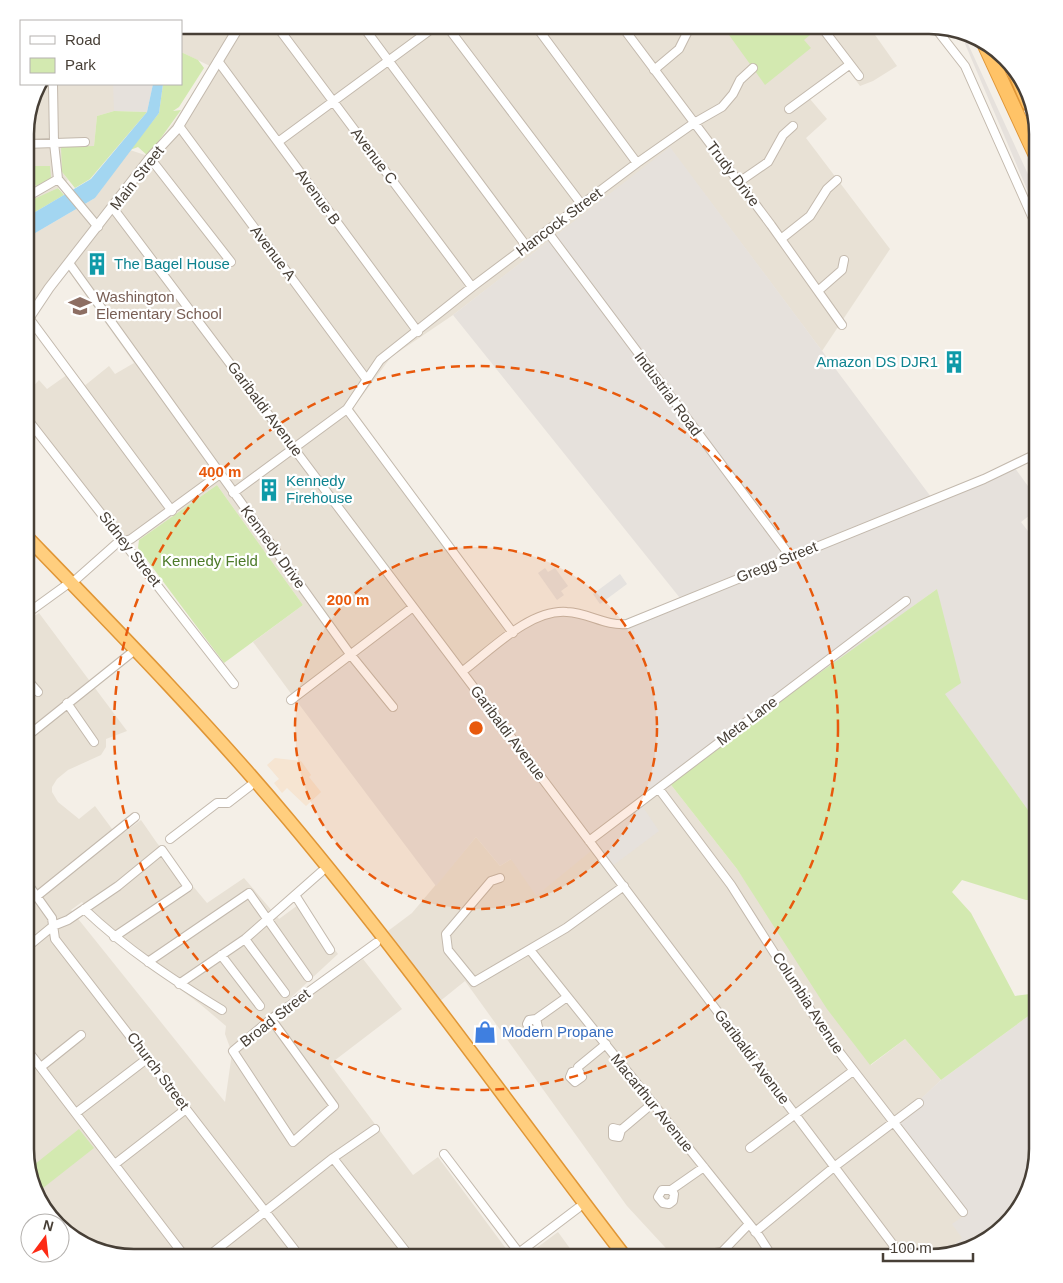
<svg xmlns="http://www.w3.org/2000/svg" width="1063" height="1283" viewBox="0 0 1063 1283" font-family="Arial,sans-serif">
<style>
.residential{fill:#e8e1d5;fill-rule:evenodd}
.commercial{fill:#f6e5d2}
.industrial{fill:#e6e1dc}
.green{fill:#d3e9b0}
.parking{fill:#e5e2df}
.water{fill:#a3d6f1}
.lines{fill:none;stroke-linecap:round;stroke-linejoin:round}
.minor-casing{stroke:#c3b9ad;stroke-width:10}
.tertiary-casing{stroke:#c3b9ad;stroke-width:11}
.trunk-casing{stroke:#e09636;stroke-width:15}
.motorway-casing{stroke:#e09636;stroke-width:16}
.minor{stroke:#fff;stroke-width:8}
.tertiary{stroke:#fff;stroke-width:9}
.trunk{stroke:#ffce7e;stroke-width:12}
.motorway{stroke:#ffc367;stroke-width:14}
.ring{fill:none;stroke:#e8590c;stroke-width:2.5;stroke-dasharray:9 6}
.labels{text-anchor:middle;stroke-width:4.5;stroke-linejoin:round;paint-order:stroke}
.street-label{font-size:15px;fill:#473f36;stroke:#fff}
.culture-label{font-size:15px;fill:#0d838f;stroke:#fff;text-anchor:start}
.education-label{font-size:15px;fill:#785e54;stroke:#fff;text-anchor:start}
.park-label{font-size:15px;fill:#4c7a28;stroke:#fff}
.shop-label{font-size:15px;fill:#366cbe;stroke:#fff;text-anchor:start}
.rim{fill:none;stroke:#473f36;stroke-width:2.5}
.centre{fill:#e8590c;stroke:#fff;stroke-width:2.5}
.ring-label{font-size:15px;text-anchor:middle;font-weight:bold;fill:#e8590c;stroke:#fff;stroke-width:4.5;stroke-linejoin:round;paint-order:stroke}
</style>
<rect width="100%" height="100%" fill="#f4efe7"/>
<path class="residential" d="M181 25H868L897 66 873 81 860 86 849 71 810 99 827 119 806 138 890 249 822 351 670 148 453 315 391 357 353 408 517 634 463 671 295 699 253 642 303 605 217 485 139 540 122 535 42 433 25 447V395L39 380 47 389 71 372 83 387 109 366 115 374 134 363 63 263 25 324V239L95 198 130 150 148 156 174 122 210 66 181 52Z
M37 84H114V111L97 116 94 146 62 172 68 180 58 188 25 204V126Z
M39 613 127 731 106 739V747L101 755 68 770 57 779 52 787V792L58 802 79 819 95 806 118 837 141 820 157 843 207 903 244 878 279 919 298 905 326 937 338 954 285 1003 289 1008 363 959 402 1009 330 1064 413 1175 438 1157 513 1258H133L85 1247 43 1210 25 1150V905L34 898 25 886V622ZM82 902 113 940 200 1004 226 1026 225 1034 232 1053 225 1102 71 910Z
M668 781 737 869 871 1065 905 1039 941 1080 896 1123 965 1215 963 1238 943 1254 930 1258H675L627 1206 465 981 439 1002 388 931 412 913 476 837 500 866 511 859 641 803Z
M558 1232 577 1258H523Z"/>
<path class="commercial" d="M275 758 301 761 311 775 309 777 321 792 306 806 287 788 282 793 274 783 279 779 267 765Z"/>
<path class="industrial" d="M960 32 963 33 1038 196V215Z
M113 84H153L147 112 114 111Z
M670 147 931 497 1012 464 1038 500V509L1021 522 1038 544V824L944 694 937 589 641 804 659 831 611 867 596 847 536 896 511 859 500 866 476 837 436 886 295 699 413 606 463 670 530 623 545 616 563 614 609 625 684 603 453 315Z
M1038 1009V1150L1030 1183 985 1241 943 1254 962 1238 952 1224 965 1215 895 1123 941 1080Z"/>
<path class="green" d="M741 25H813L816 30 804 40 811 48 765 85 729 35Z
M181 52 198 60 204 68 179 107 173 111 181 110 148 156 138 147 130 150 159 113 163 84H181Z
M114 111 147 112 90 179 75 188 62 172 61 147 94 146 97 116Z
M26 166H50L51 178 36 186Z
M58 188 64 195 25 218V203Z
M217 485 303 605 224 663 138 548 139 540Z
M937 589 961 683 945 694 1038 824V900H1026L962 880 952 892 971 913 1015 996 1038 993V1009L941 1080 905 1039 870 1065 827 1009 737 869 668 781Z
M79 1129 94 1148 38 1192 30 1168Z"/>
<path class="parking" d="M545 568 548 572 555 568 568 586 561 591 564 595 557 600 538 573Z
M620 574 627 584 600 604 593 594Z"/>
<path class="water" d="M153 84H163L159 113 95 198 25 239V218L91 179 147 112Z"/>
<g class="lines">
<defs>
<path id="minor" d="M276 25 472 287
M362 25 527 247
M446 25 582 205
M535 25 637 163
M621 25 771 225 842 325
M820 25 859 76
M933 25 965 66 1038 230
M218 61 418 332
M654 70 679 49 691 25
M53 84 54 143 58 179 98 227
M789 109 849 65
M179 126 367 380
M278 142 437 25
M25 144 85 142
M150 158 231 262
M739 182 768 162 783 135 793 126
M25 198 58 179
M113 208 903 1258
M547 231 790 556
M781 239 810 216 827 189 837 180
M69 263 350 654 393 707
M818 291 842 270 844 260
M29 318 172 511
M347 409 513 633
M25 416 234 684
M233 493 347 409 380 360 472 287 637 163 694 123 722 107 733 94 740 80 753 68
M72 583 116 544 131 539 220 474
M25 615 65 586
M1035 654 1038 658
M463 671C491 650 530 609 567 612 589 613 605 626 627 624L984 479 1038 453
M25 677 38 692
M291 700 413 607
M67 703 94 742
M25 738 130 654
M659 789 731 885 827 1036 963 1212
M170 839 217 803H228L250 786
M589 841 906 601
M500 878 491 881 446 934 448 950 474 982 566 928 624 886
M25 880 52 918 55 939 301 1258
M295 895 330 950
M37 896 135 817
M84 909C126 949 173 980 222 1010
M245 939 285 993
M25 949 53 926 68 920 118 886 162 850 188 887 114 937
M530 950 759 1236 773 1258
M221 955 260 1006
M148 962 249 893 308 977
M179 984 245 939 321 872
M271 1019 334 1106 293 1142 233 1051 271 1019 376 943
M536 1019 538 1027 535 1030H530L527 1024 529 1020 536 1019 567 997
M25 1047 186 1258
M41 1067 81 1035
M578 1070 582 1077 575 1082 570 1077 572 1072 578 1070V1067L606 1044
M76 1113 148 1058
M621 1130 613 1128V1136L619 1137 621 1130 653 1103
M750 1148 853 1071
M444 1154 523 1258
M333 1158 411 1258
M115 1164 186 1109
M671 1190 674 1194 673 1201 669 1204 663 1203 658 1197 662 1190H671L704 1167
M998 1231 1028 1191
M755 1232 834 1167 919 1103
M206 1258 333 1158 375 1129
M512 1258 578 1208
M713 1258 715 1253 722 1252 749 1224"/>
<path id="tertiary" d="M25 324 49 288 150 158 177 129 240 25"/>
<path id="trunk" d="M25 535C115 628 205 720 288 819 407 961 514 1112 626 1258"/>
<path id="motorway" d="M982 39 1038 160
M1012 65 1029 104"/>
</defs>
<use href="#minor" class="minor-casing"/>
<use href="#tertiary" class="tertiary-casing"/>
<use href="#trunk" class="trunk-casing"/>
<use href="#motorway" class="motorway-casing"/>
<use href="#minor" class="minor"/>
<use href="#tertiary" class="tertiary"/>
<use href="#trunk" class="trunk"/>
<use href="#motorway" class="motorway"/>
</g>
<circle cx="476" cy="728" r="181" fill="#e8590c" fill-opacity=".12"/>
<g class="ring">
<circle cx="476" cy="728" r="181"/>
<circle cx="476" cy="728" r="362"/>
</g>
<defs>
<symbol id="building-bare" viewBox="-9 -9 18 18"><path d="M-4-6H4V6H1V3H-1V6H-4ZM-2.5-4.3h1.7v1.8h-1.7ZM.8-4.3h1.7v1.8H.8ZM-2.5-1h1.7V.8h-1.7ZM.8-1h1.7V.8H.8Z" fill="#0f9aa8" stroke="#fff" stroke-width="2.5" paint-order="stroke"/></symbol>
<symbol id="school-bare" viewBox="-9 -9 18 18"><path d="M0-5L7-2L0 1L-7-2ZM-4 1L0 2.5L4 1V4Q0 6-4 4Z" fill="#8d6e63" stroke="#fff" stroke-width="2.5" paint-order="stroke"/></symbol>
<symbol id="shop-bare" viewBox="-9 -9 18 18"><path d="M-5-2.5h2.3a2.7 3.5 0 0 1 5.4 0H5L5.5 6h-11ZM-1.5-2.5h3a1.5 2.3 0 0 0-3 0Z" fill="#3f7fe0" stroke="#fff" stroke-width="2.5" paint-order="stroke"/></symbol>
</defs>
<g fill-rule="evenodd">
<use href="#building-bare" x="81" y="248" width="32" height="32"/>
<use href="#school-bare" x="64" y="290" width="32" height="32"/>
<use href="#building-bare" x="938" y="346" width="32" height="32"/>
<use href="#building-bare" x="253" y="474" width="32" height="32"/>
<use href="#shop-bare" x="469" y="1016" width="32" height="32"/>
</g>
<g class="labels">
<g class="street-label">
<text transform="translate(374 156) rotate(53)" y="5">Avenue C</text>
<text transform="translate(733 174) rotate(53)" y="5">Trudy Drive</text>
<text transform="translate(137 178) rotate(-52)" y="5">Main Street</text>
<text transform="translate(318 197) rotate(54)" y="5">Avenue B</text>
<text transform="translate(559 222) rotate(-37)" y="5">Hancock Street</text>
<text transform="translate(273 253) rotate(53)" y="5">Avenue A</text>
<text transform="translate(668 394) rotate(53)" y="5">Industrial Road</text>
<text transform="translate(265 409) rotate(53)" y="5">Garibaldi Avenue</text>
<text transform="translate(273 547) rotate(54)" y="5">Kennedy Drive</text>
<text transform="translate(130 549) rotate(52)" y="5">Sidney Street</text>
<text transform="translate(777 562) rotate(-22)" y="5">Gregg Street</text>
<text transform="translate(747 721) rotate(-37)" y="5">Meta Lane</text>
<text transform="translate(508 733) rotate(53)" y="5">Garibaldi Avenue</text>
<text transform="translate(808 1003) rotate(57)" y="5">Columbia Avenue</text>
<text transform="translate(275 1018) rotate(-38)" y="5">Broad Street</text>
<text transform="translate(752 1057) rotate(53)" y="5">Garibaldi Avenue</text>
<text transform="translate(158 1071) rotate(53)" y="5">Church Street</text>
<text transform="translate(652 1103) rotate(51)" y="5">Macarthur Avenue</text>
</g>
<g class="culture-label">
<text x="114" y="269">The Bagel House</text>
<text x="938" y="367" text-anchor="end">Amazon DS DJR1</text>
<text x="286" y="486">Kennedy<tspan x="286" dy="17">Firehouse</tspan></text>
</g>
<g class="education-label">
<text x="96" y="302">Washington<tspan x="96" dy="17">Elementary School</tspan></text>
</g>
<g class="park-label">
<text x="210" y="566">Kennedy Field</text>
</g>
<g class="shop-label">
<text x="502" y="1037">Modern Propane</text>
</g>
</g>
<path d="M0 0H1063V1283H0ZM134 34H929A100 100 0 0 1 1029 134V1149A100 100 0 0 1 929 1249H134A100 100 0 0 1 34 1149V134A100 100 0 0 1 134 34Z" fill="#fff" fill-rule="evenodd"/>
<path class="rim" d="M134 34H929A100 100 0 0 1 1029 134V1149A100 100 0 0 1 929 1249H134A100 100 0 0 1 34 1149V134A100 100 0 0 1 134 34Z"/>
<circle cx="476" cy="728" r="8" class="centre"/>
<g class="ring-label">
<text x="220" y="477">400 m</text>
<text x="348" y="605">200 m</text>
</g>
<rect x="20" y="20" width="162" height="65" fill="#ffffff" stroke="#b5b2af"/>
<rect x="30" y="36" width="25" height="8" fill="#ffffff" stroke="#b5b2af"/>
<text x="65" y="45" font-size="15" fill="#473f36">Road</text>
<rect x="30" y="58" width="25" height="15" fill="#d3e9b0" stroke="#b5b2af"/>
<text x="65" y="70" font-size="15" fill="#473f36">Park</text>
<g transform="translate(45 1238) rotate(15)"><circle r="24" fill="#ffffff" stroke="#b5b2af"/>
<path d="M0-4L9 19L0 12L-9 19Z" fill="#fd2a15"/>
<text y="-8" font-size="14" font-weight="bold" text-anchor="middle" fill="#473f36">N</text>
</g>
<path d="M883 1253v8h90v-8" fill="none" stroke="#473f36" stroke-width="2.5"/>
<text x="890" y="1253" font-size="15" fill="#473f36" stroke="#ffffff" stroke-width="4" paint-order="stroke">100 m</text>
</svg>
